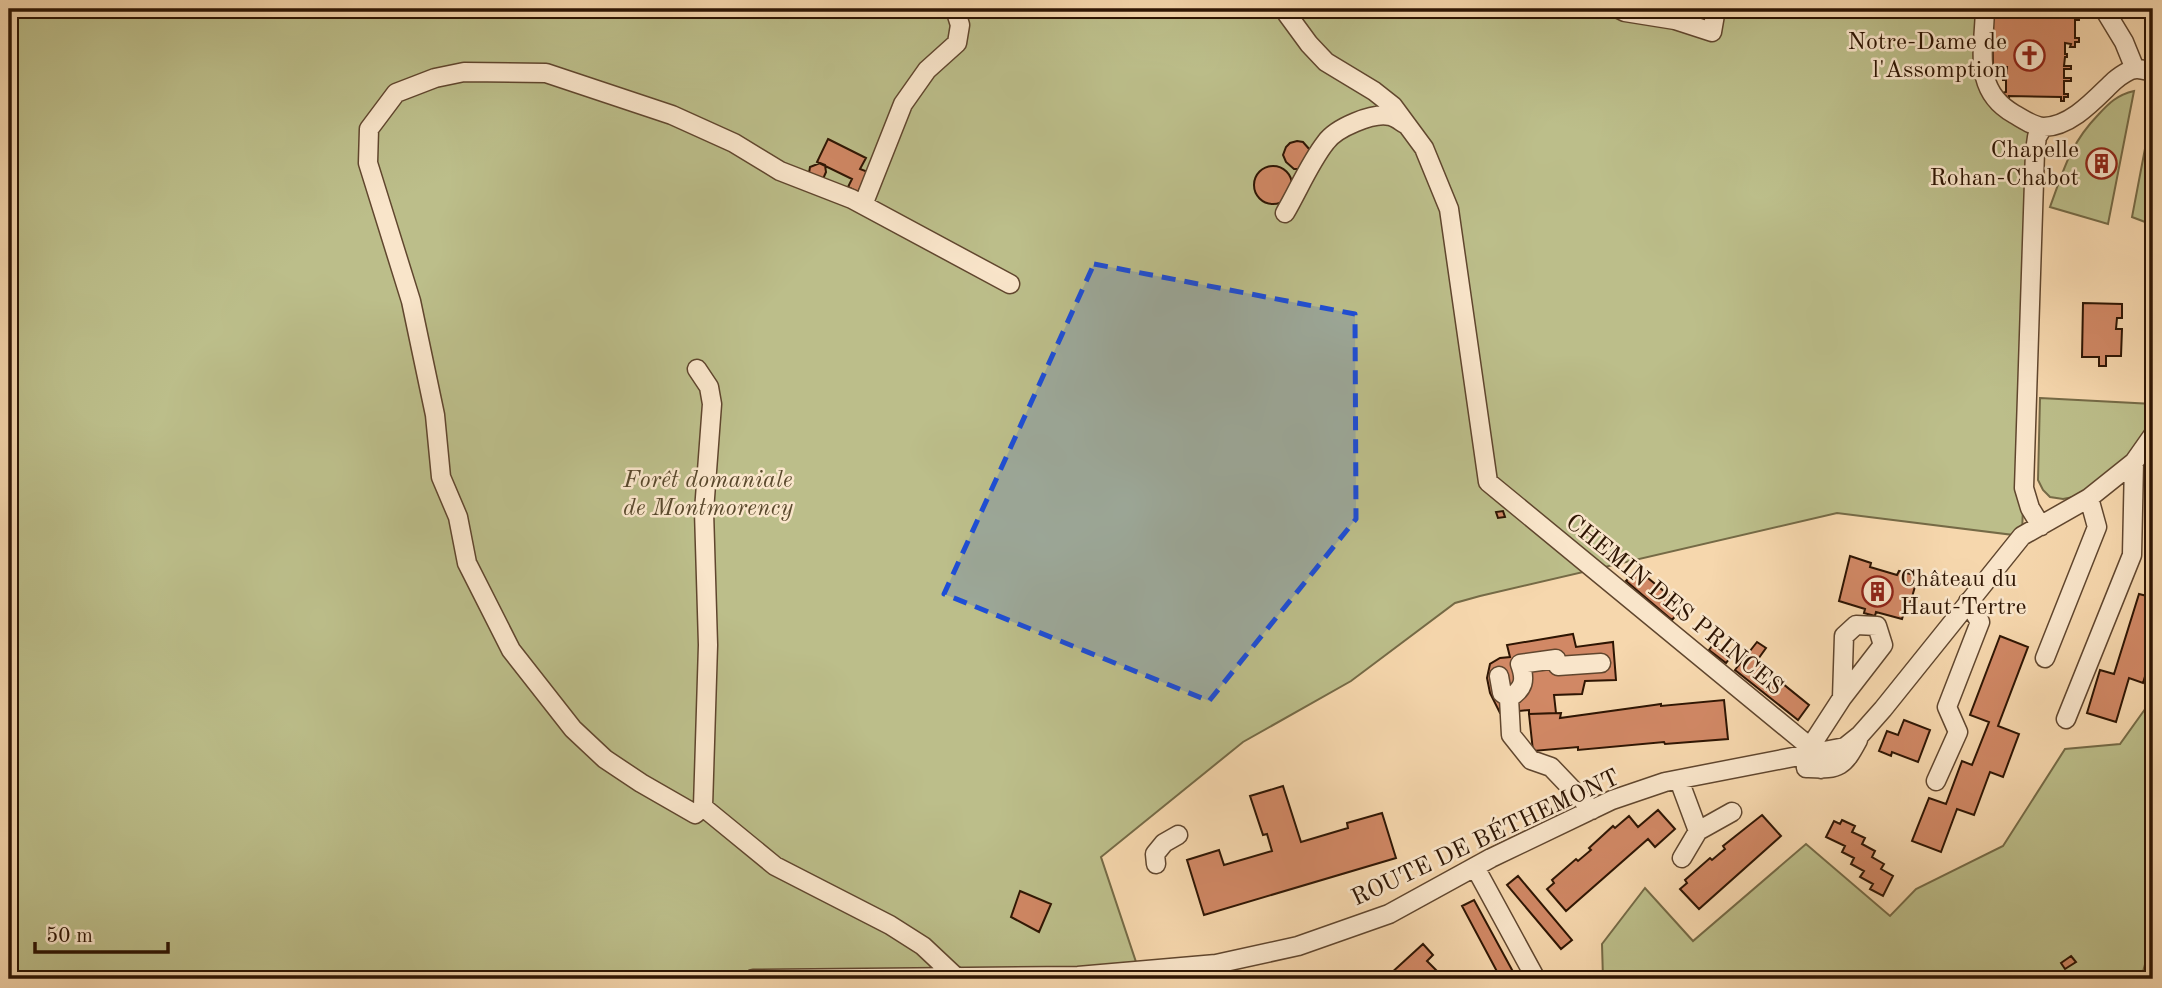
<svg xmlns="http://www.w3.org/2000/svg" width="2162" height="988" viewBox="0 0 2162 988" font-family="'Old Standard TT',serif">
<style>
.green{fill:#bcbe8a;stroke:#756a46;stroke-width:2}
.building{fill:#d18865;stroke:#2e1503;stroke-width:2}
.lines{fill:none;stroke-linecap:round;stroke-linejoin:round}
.minor-casing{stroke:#60462e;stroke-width:21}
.minor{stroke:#f9e5ca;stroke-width:18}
.marked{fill:#1d4ed8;fill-opacity:0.2;stroke:#1d4ed8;stroke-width:5;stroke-dasharray:14 9;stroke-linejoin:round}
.labels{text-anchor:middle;stroke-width:5;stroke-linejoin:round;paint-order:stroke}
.poi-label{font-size:24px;fill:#2e1503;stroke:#f9e5ca;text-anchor:end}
.park-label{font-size:24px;font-style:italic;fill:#59482c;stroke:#f9e5ca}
.street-label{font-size:24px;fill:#2e1503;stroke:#f9e5ca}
</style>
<rect width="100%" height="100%" fill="#f6d7ad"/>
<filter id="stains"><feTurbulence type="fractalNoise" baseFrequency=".00286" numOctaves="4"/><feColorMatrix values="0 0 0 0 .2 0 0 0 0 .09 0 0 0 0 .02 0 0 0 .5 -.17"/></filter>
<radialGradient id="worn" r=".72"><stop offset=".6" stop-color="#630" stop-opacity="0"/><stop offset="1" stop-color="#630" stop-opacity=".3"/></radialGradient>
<path class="green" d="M9 9H1981L1983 76 2035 133 2022 536 1837 513 1480 596 1455 603 1351 681 1243 742 1101 857 1139 971 1130 979H9Z
M2134 91 2108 224 2050 207C2064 169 2070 144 2098 115 2109 103 2117 95 2134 91Z
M2151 117H2153V225L2132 217Z
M2040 398 2153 404V424L2129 457 2084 495 2063 499 2050 497 2043 490 2038 480Z
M2153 698V935L2141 979H1603L1602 944 1645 888 1693 941 1806 844 1890 916 1916 889 2003 846 2065 749 2120 744Z"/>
<path class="building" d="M2016 9H2059L2063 12V16H2071V12H2075V16H2079V20H2075V38H2079V42H2075V47H2070L2071 44 2065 43V54H2067V57H2065L2064 66H2071V69H2064V78H2071V81H2064V94H2068V97H2064V101H2061V97L2009 96V100H2005L2006 96H2002V93L2006 92V80H2003V76L2006 77 2007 67H1993L1992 13H1995V17H2015L2013 12Z
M828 139 866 158 860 169 868 172 858 192 848 187 852 179 817 162Z
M1297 141 1303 142 1310 150 1300 169H1294L1286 162 1283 155 1286 147 1290 143Z
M2099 153 2111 157 2105 173 2094 169Z
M820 163 825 165 826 172 823 179 809 173 810 167Z
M1254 185a19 19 0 1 1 38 0a19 19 0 1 1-38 0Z
M2083 303 2122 304V318H2117L2116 329H2122L2121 356H2106V366H2099V357H2082Z
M1503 511 1505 517 1498 518 1496 512Z
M2153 528V550L2147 548Z
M1850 556 1871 563 1870 567 1897 575 1899 571 1918 576 1910 604 1907 603 1902 619 1876 612 1875 616 1864 613 1865 609 1839 601Z
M1637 569 1683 607 1672 620 1626 581Z
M2153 575V650L2143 683 2129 678 2116 722 2087 713 2100 670 2114 674 2139 594 2147 596Z
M1573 634 1576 647 1613 642 1616 680 1585 681 1582 694 1554 695 1556 713 1529 714V710L1500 713 1490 693 1487 678 1490 664 1500 658 1510 657 1507 645Z
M2000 636 2028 647 1998 726 2019 734 2003 777 1990 772 1974 815 1957 809 1941 852 1912 841 1929 798 1946 804 1962 761 1972 765 1989 722 1970 715Z
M1715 642 1732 655 1726 663 1709 650Z
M1757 642 1766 648 1756 662 1809 705 1798 720 1735 670Z
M1724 700 1728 739 1665 744 1664 742 1578 750V747L1533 751 1529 714 1561 713 1560 718 1654 705 1661 704V706Z
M1904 720 1930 730 1918 762 1892 752 1891 756 1879 751 1887 731 1898 735Z
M1283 786 1301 842 1348 828 1347 823 1382 813 1396 858 1204 915 1187 860 1219 850 1224 865 1272 851 1267 834 1263 835 1250 796Z
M1658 810 1675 829 1655 847 1648 839 1566 911 1547 889 1554 883 1552 880 1576 859 1578 861 1591 850 1589 848 1613 826 1615 828 1629 816 1638 827Z
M1762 815 1781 836 1699 909 1680 889 1687 883 1685 880 1710 858 1712 860 1725 849 1723 846Z
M1842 820 1855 826 1852 832 1865 838 1862 844 1875 851 1872 857 1884 864 1881 869 1893 876 1883 896 1870 889 1873 884 1860 877 1864 871 1851 864 1854 858 1842 852 1845 846 1826 837 1834 821 1840 824Z
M1518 876 1572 940 1561 949 1507 885Z
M1020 891 1051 904 1039 932 1011 917Z
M1474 900 1517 979H1501L1462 906Z
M1423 944 1433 955 1427 961 1436 970 1426 979H1393L1389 975Z
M2071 956 2076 962 2065 969 2061 963Z"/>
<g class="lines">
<defs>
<path id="minor" d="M1619 9 1625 12 1675 20 1712 32 1716 9
M1985 9C1984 50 1972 90 2014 114 2023 119 2034 127 2044 127 2072 126 2095 99 2114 81 2120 76 2129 69 2137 69 2142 69 2148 71 2153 72
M2104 9 2124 42 2135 69
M1287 14 1309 44 1326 62 1374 91 1393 106 1424 148 1449 209 1488 482 1810 747 1818 752 1821 769
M863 205 903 104 927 70 957 43 960 25 955 9
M1285 213C1298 191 1310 162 1326 142 1336 128 1373 112 1390 116 1395 117 1400 121 1405 124
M697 369 709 387 712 404 704 511 708 645 703 807 695 814 641 783 605 759 573 729 511 650 467 563 458 517 441 477 435 415 411 301 368 163 369 129 396 93 435 78 464 72 546 73 672 115 734 143 780 171 852 199 1010 284
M2041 526 2030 508 2024 488 2035 151 2037 137 2043 127
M2045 658 2097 527 2089 498
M1499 676 1502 693 1509 698
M2066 719 2132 555 2134 462
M1806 768 1805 755 1842 698 1883 645 1877 626 1856 625 1844 636 1842 698
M1809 768C1840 770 1844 766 1858 740
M1679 780 1698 831 1682 858
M1936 781 1958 732 1947 707 1980 622 1968 602
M703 807 775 866 890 925 923 946 956 977
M1592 810 1551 767 1531 760 1511 735 1509 698C1524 689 1526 680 1520 664L1556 659 1558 666 1601 663
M1698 831 1732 812
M1156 864 1155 854 1164 843 1178 835
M1475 867 1536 979
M753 979 1078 976 1216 964 1298 946 1389 914 1491 858 1612 800 1665 782 1845 747 1860 735 1883 709 2022 536 2089 498 2134 462 2153 435"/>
</defs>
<use href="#minor" class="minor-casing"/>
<use href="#minor" class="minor"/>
</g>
<path class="marked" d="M1094 264 1355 314 1356 519 1209 701 944 594Z"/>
<defs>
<symbol id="church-ring" viewBox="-11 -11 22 22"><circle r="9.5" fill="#f9e5ca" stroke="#8f2418" stroke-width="1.5"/><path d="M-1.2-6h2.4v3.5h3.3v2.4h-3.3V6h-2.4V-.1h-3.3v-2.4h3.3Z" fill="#8f2418"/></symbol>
<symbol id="building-ring" viewBox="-11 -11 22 22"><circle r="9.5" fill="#f9e5ca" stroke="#8f2418" stroke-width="1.5"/><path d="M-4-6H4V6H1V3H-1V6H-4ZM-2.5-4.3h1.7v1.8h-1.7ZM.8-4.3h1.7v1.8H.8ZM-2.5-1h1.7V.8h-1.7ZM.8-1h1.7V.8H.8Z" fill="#8f2418"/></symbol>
</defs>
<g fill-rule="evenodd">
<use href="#church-ring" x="2012" y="38" width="35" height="35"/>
<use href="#building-ring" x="2084" y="146" width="35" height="35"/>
<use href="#building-ring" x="1860" y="574" width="35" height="35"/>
</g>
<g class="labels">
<g class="poi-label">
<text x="2007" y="49">Notre-Dame de<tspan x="2007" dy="28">l'Assomption</tspan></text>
<text x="2079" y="157">Chapelle<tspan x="2079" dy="28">Rohan-Chabot</tspan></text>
<text x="1900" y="586" text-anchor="start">Château du<tspan x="1900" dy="28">Haut-Tertre</tspan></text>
</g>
<g class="park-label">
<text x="708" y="487">Forêt domaniale<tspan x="708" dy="28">de Montmorency</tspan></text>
</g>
<g class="street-label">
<text transform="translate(1675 604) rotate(39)" y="8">CHEMIN DES PRINCES</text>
<text transform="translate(1485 837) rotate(-25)" y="8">ROUTE DE BÉTHEMONT</text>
</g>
</g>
<rect width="2162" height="988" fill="none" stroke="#f6d7ad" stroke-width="35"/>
<rect x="10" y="10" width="2141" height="967" fill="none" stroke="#2e1503" stroke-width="3.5"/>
<rect x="18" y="18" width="2127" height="953" fill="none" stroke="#2e1503" stroke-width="2"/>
<path d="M35 942v10h133v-10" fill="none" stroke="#2e1503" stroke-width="3.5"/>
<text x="46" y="942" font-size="21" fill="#2e1503" stroke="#f9e5ca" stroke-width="5" paint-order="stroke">50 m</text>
<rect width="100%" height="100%" filter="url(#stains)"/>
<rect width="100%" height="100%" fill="url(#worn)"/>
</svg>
